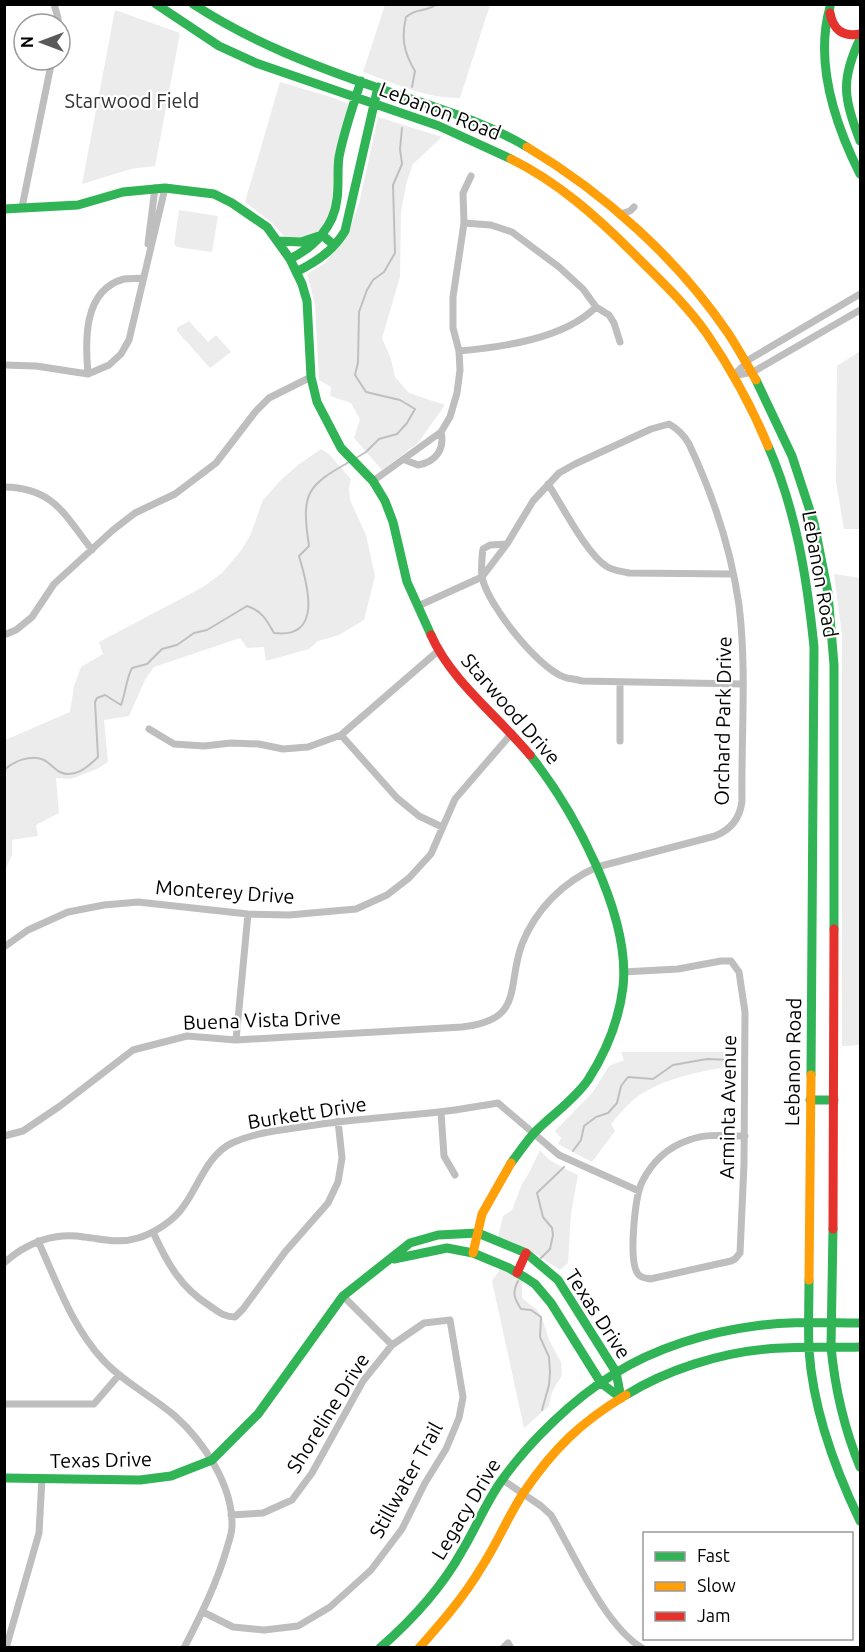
<svg xmlns="http://www.w3.org/2000/svg" width="865" height="1652" viewBox="0 0 865 1652" font-family="Ubuntu,sans-serif">
<style>
.green{fill:#ececec}
.lines{fill:none;stroke-linecap:round;stroke-linejoin:round}
.stream{stroke:#bfbfbf;stroke-width:2}
.street{stroke:#bebebe;stroke-width:7}
.fast{stroke:#30b455;stroke-width:9}
.slow{stroke:#ff9f0a;stroke-width:9}
.jam{stroke:#e5322d;stroke-width:9}
.labels{text-anchor:middle;stroke-width:4.5;stroke-linejoin:round;paint-order:stroke}
.park-label{font-size:20px;fill:#333;stroke:#fff}
.street-label{font-size:20px;fill:#000;stroke:#fff}
</style>
<rect width="100%" height="100%" fill="#fff"/>
<path class="green" d="M385 5H490L460 98C427 99 394 83 363 72Z
M115 10 180 33 155 166 131 169 82 184Z
M280 82 334 98 351 105 335 154 331 210 319 231 314 236 304 239 284 236 272 223 245 202Z
M378 117 442 137 413 164 407 181 401 212 400 277 382 338 391 359 395 377 409 393 445 405 418 443 382 470 354 438 360 419 351 403 330 396 331 387 319 380 315 305 307 274 325 263 348 233 359 204Z
M179 210 218 216 212 252 177 247 174 244Z
M189 321 208 342 216 335 231 352 210 368 177 331V328Z
M860 351V529H844L836 482 837 366Z
M321 449 330 455 351 479 349 488 350 500 366 535 375 576 364 620 339 635 318 641 309 649 266 661 264 647 247 648 240 638 154 667 145 680 129 716 104 720 108 762 97 769 71 779 56 778 59 813 36 825 38 836 12 840V855L5 870V740L70 712 74 686 81 667 103 654 99 642 203 587 222 573 240 552 250 536 263 500 280 481 298 465Z
M834 574 860 578V1045L842 1046V635Z
M621 1052H735V1066C704 1070 658 1079 633 1100 625 1107 618 1116 611 1124L615 1131 592 1162 558 1144 561 1138 555 1131 593 1092 609 1066 624 1060Z
M540 1150C550 1163 564 1168 578 1175L571 1213 568 1263 560 1270 528 1249 498 1237 503 1216 512 1210 522 1184 529 1173Z
M501 1268 522 1281V1298L537 1310 542 1317 549 1340 561 1362 562 1375 552 1392 549 1406 524 1428 492 1281Z"/>
<g class="lines">
<path class="stream" d="M412 87 415 71C404 53 401 38 406 17 418 7 425 13 437 4
M356 458 366 452 379 439 397 434 407 423 415 409 400 400 366 392 355 375 358 362 359 312 367 290 373 280 384 272 395 253 393 185 402 164 400 149 402 128
M4 770C14 761 31 754 44 760 50 763 54 769 60 772 74 779 88 767 98 757L95 702 97 698 105 695 121 705C126 692 126 679 132 668L147 664 162 649 177 645 194 633 207 630 247 606C262 611 266 619 274 633 323 639 308 586 299 556L309 546C301 493 306 486 351 461
M573 1151 581 1140 584 1126 596 1117 608 1113 617 1103 621 1086 628 1077 653 1079 673 1065 707 1059 730 1060
M541 1258 550 1249 553 1235 552 1228 543 1217 537 1193 564 1167
M518 1281C512 1293 514 1298 521 1309L531 1310 541 1317 540 1337 549 1357 550 1372 549 1385 542 1410"/>
<path class="street" d="M54 4 58 18V24
M22 207 52 60
M620 214 630 211 634 207
M464 223 491 225 512 232 559 267 583 289 596 307 609 315 614 323 620 342
M148 244 155 188
M459 351C502 347 564 339 596 307
M4 365 36 366 88 374 109 365 121 354 129 340 165 188
M88 374C85 341 83 290 124 279 130 278 137 279 143 278
M733 376 750 359 860 294
M733 376 753 372 860 310
M405 460 418 465C436 462 445 449 441 432
M373 481 441 432 450 417 457 393 460 370 459 351 453 328V297L464 223 463 193 471 176
M548 484C562 505 586 553 606 566 613 571 621 571 629 573L733 574
M4 487C54 488 64 514 92 550
M507 544 490 545 483 549C482 555 481 572 482 577 487 604 538 668 564 677 569 679 576 679 582 681L743 684
M4 635 16 630 32 617 54 584 113 530 135 513 175 494 216 463 256 411 269 398 311 377
M620 683V741
M149 729 174 744 204 746 231 743 259 744 283 749 308 747 341 735 438 651
M341 735 397 798 419 816 442 827
M4 947 28 930 68 912 104 905 138 902 248 914 289 915 356 909 387 895 409 878 431 854 455 799 512 733
M623 972 678 969 721 961H731L739 972 745 1012 744 1164 740 1253 735 1259 731 1261 650 1279C645 1278 641 1278 638 1274 628 1261 635 1197 642 1182 652 1162 668 1147 689 1140 707 1133 726 1136 745 1136
M236 1040 248 914
M441 1112 444 1156 455 1175
M4 1136 23 1131 60 1106 133 1050 187 1036 236 1040 462 1027C525 1020 506 987 522 944 536 909 563 882 597 867L715 836C730 830 740 819 742 801 741 736 747 670 739 605 731 549 713 495 689 444 684 435 678 429 669 424L651 429 575 464 559 473 533 501 507 544 482 577 418 606
M153 1232C167 1263 181 1288 210 1306 219 1312 224 1317 235 1317L243 1309 285 1252 328 1203 338 1182 342 1158 338 1121
M38 1241C57 1282 72 1327 103 1360 124 1383 152 1396 175 1416 204 1442 233 1486 232 1526 232 1533 229 1541 227 1548 217 1583 201 1615 184 1648
M4 1263C26 1243 54 1232 84 1237 103 1239 119 1244 138 1238 152 1234 170 1223 180 1211 198 1190 205 1156 232 1143 256 1132 282 1130 308 1126 351 1119 395 1117 439 1112 459 1110 479 1106 498 1103L559 1155 639 1191
M343 1296 392 1345
M4 1404H94L119 1375
M503 1480 541 1506 551 1515C574 1554 604 1625 642 1648
M203 1612 233 1627 264 1630 298 1626 330 1607 371 1570 402 1529 425 1483 446 1449 459 1418 463 1397 450 1320 424 1323 392 1345 363 1381 312 1473 292 1500 263 1513 231 1515
M6 1648 39 1533 42 1478
M503 1648 508 1643 511 1648"/>
<path class="fast" d="M156 4 219 46 256 63 439 126 511 159
M193 4C253 43 314 66 381 89 430 106 482 120 527 147
M830 7C814 63 835 124 860 174
M860 39C840 81 844 98 860 141
M4 209 78 205 123 192 165 188 214 194 232 203 267 227 290 259 302 284 307 301 311 377 317 402 341 448 373 481 385 501 393 522 407 582 431 635
M278 241 301 242 322 235 334 245
M290 259C314 247 334 227 337 199 339 185 337 171 339 157 344 131 353 106 361 81
M296 272C316 262 333 251 345 231L378 87
M756 380 792 456 814 523 828 593 834 665V929
M768 446C796 510 807 578 814 647L811 1075
M810 1100H834
M511 1163C519 1153 527 1140 536 1131 553 1114 574 1100 588 1080 606 1052 619 1020 623 987 631 915 573 809 530 755
M833 1229 831 1347C835 1389 844 1428 860 1467
M394 1259 447 1248 473 1253 509 1268 526 1278 535 1284 551 1303 601 1383 621 1398
M809 1280C809 1303 808 1327 809 1350 813 1410 834 1467 860 1521
M626 1395C666 1370 720 1353 767 1349 798 1346 829 1348 860 1347
M4 1478 140 1480 171 1476 212 1460 258 1414 343 1296 410 1243 438 1235 478 1233 526 1253 558 1280 616 1372 621 1398
M380 1648C412 1620 441 1589 462 1551 476 1528 486 1502 502 1480 529 1442 574 1398 614 1374 655 1348 708 1332 755 1326 790 1321 825 1323 860 1323"/>
<path class="slow" d="M527 147C604 193 677 258 728 333 738 348 747 365 756 380
M511 159C558 182 597 217 633 253 659 279 686 304 707 334 731 369 752 407 768 446
M473 1253 482 1214 511 1163
M809 1280 811 1075
M419 1648C441 1623 464 1597 481 1568 497 1544 508 1516 524 1492 554 1448 581 1422 626 1395"/>
<path class="jam" d="M830 13C833 30 843 37 860 34
M431 635C451 681 498 716 530 755
M833 1229 834 929
M517 1273 526 1253"/>
</g>
<g class="labels">
<g class="park-label">
<text x="132" y="108">Starwood Field</text>
</g>
<g class="street-label">
<text transform="translate(440 111) rotate(21)" y="7">Lebanon Road</text>
<text transform="translate(820 574) rotate(80)" y="7">Lebanon Road</text>
<text transform="translate(511 709) rotate(49)" y="7">Starwood Drive</text>
<text transform="translate(723 721) rotate(-89)" y="7">Orchard Park Drive</text>
<text transform="translate(225 892) rotate(4)" y="7">Monterey Drive</text>
<text transform="translate(262 1020) rotate(-2)" y="7">Buena Vista Drive</text>
<text transform="translate(793 1062) rotate(-89)" y="7">Lebanon Road</text>
<text transform="translate(728 1107) rotate(-89)" y="7">Arminta Avenue</text>
<text transform="translate(307 1113) rotate(-9)" y="7">Burkett Drive</text>
<text transform="translate(598 1314) rotate(57)" y="7">Texas Drive</text>
<text transform="translate(328 1413) rotate(-58)" y="7">Shoreline Drive</text>
<text transform="translate(101 1460) rotate(-1)" y="7">Texas Drive</text>
<text transform="translate(406 1480) rotate(-61)" y="7">Stillwater Trail</text>
<text transform="translate(466 1509) rotate(-59)" y="7">Legacy Drive</text>
</g>
</g>
<rect width="865" height="1652" fill="none" stroke="#000000" stroke-width="12"/>
<rect x="643" y="1532" width="210" height="108" fill="#ffffff" stroke="#999999" stroke-width="1.5"/>
<rect x="655" y="1552" width="30" height="9" fill="#30b455" stroke="#999999" stroke-width="1.5"/>
<text x="697" y="1562" font-size="18" fill="#000000">Fast</text>
<rect x="655" y="1582" width="30" height="9" fill="#ff9f0a" stroke="#999999" stroke-width="1.5"/>
<text x="697" y="1592" font-size="18" fill="#000000">Slow</text>
<rect x="655" y="1612" width="30" height="9" fill="#e5322d" stroke="#999999" stroke-width="1.5"/>
<text x="697" y="1622" font-size="18" fill="#000000">Jam</text>
<g transform="translate(42 42) rotate(270)"><circle r="28" fill="#ffffff" stroke="#999999" stroke-width="1.5"/>
<path d="M0-4.5L10 22L0 15L-10 22Z" fill="#595959"/>
<text y="-9" font-size="16" font-weight="bold" text-anchor="middle" fill="#000000">N</text>
</g>
</svg>
